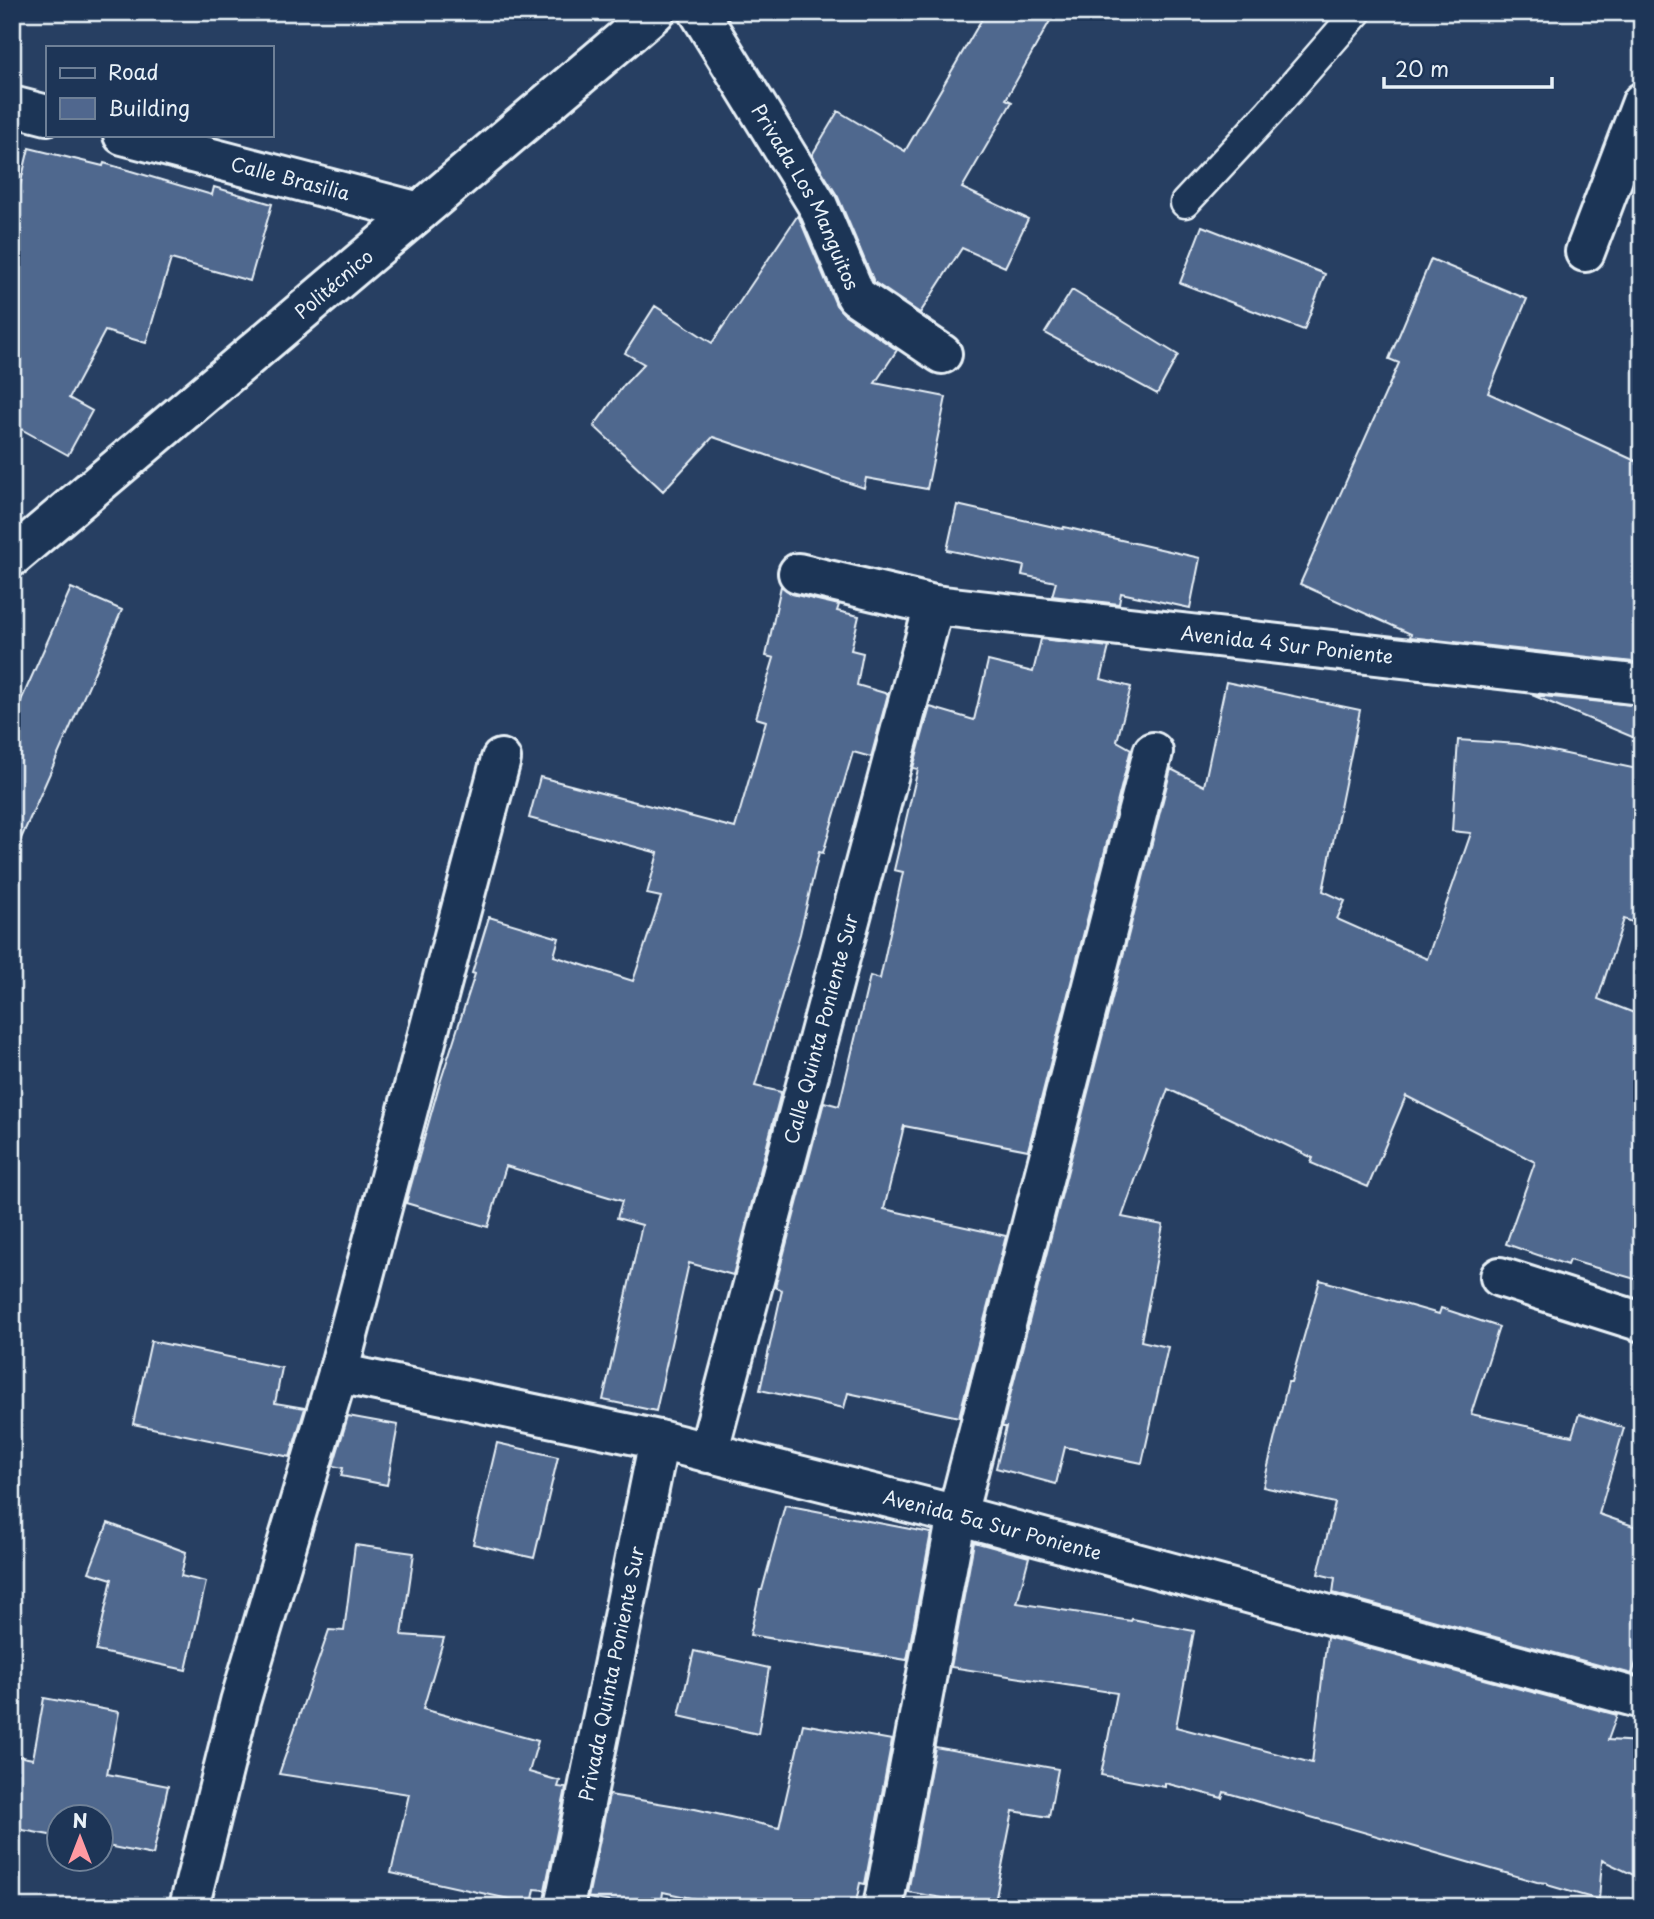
<svg xmlns="http://www.w3.org/2000/svg" width="1654" height="1919" viewBox="0 0 1654 1919" font-family="'Playpen Sans',sans-serif">
<style>
.building{fill:#50678e;stroke:#e8f1f8;stroke-width:2}
.lines{fill:none;stroke-linecap:round;stroke-linejoin:round}
.service-casing{stroke:#e8f1f8;stroke-width:33}
.minor-casing{stroke:#e8f1f8;stroke-width:44}
.tertiary-casing{stroke:#e8f1f8;stroke-width:44}
.service{stroke:#1d3557;stroke-width:28}
.minor{stroke:#1d3557;stroke-width:38}
.tertiary{stroke:#1d3557;stroke-width:38}
.labels{text-anchor:middle;stroke-width:5;stroke-linejoin:round;paint-order:stroke}
.street-label{font-size:19px;fill:#e8f1f8;stroke:#1d3557}
</style>
<rect width="100%" height="100%" fill="#273f62"/>
<filter id="ink" filterUnits="userSpaceOnUse"><feTurbulence type="fractalNoise" baseFrequency=".0143" numOctaves="2"/><feDisplacementMap in="SourceGraphic" scale="14" xChannelSelector="R" yChannelSelector="G"/><feConvolveMatrix kernelMatrix="1 2 1 2 8 2 1 2 1" color-interpolation-filters="sRGB"/></filter>
<g filter="url(#ink)">
<path class="building" d="M986 12H1055L1006 99 1012 102 962 188 1028 219 1005 267 962 248 920 313 874 282 838 197 812 155 838 111 905 151Z
M29 148 103 166 104 163 212 195 214 187 272 204 250 281 171 259 146 343 105 331 69 398 92 411 68 455 12 424V219Z
M798 215 836 305 844 314 897 350 875 383 946 397 927 489 866 478 864 488 713 437 663 491 594 426 624 385 644 364 625 353 655 306 712 343Z
M1202 226 1325 274 1304 330 1180 283Z
M1431 259 1527 299 1488 393 1642 464V663L1410 637 1411 634 1300 584 1399 363 1389 359Z
M1072 290 1178 355 1157 394 1045 333Z
M957 505 1063 529 1064 527 1200 558 1190 608 1121 593 1119 604 1052 596 1056 582 1022 575 1024 566 947 550Z
M781 586 792 594 839 605 837 611 859 616 851 650 863 653 857 685 888 694 871 757 853 752 823 853 819 852 800 934 755 1086 781 1092 733 1275 689 1263 656 1411 603 1400 642 1225 617 1218 622 1201 506 1166 488 1227 406 1203 438 1089 475 974 472 973 489 917 559 938 554 956 633 981 661 897 647 894 658 853 529 818 540 777 735 828 766 721 756 718 774 658 766 656Z
M71 588 122 610 12 859V721Z
M1041 639 1109 647 1101 679 1131 687 1117 741 1131 749 1028 1150 904 1126 884 1209 1006 1236 959 1417 848 1393 844 1408 760 1390 782 1290 775 1287 824 1102 839 1106 870 976 880 979 903 872 894 870 918 769 913 768 930 707 974 720 988 661 1033 672Z
M1226 682 1360 710 1323 891 1345 901 1337 919 1427 959 1471 833 1452 831 1458 740 1519 744 1642 770V925L1624 919 1598 999 1642 1016V1281L1569 1260 1567 1265 1506 1244 1535 1162 1406 1096 1368 1187 1311 1163 1313 1158 1168 1089 1122 1217 1163 1225 1141 1341 1168 1347 1142 1463 1065 1447 1056 1484 996 1468 1006 1427H1002L1171 769 1204 786Z
M1532 695 1642 706V741Z
M1320 1280 1439 1314 1441 1308 1499 1327 1471 1414 1572 1436 1579 1414 1624 1428 1599 1514 1642 1529V1646L1632 1674 1333 1593 1335 1578 1318 1574 1335 1503 1263 1487 1288 1382H1291Z
M151 1341 282 1368 275 1403 305 1408 290 1457 133 1424Z
M348 1416 398 1425 387 1485 341 1476 343 1468 333 1466Z
M497 1443 558 1457 534 1558 473 1544Z
M785 1505 931 1533 907 1660 750 1635 760 1590H762Z
M108 1523 186 1552 181 1576 206 1582 186 1670 96 1651 112 1579 89 1572Z
M974 1542 1029 1557 1017 1603 1131 1621 1132 1619 1194 1631 1176 1727 1312 1763 1327 1637 1617 1715 1608 1740 1642 1742V1879L1602 1860 1599 1900 1547 1885V1883L1537 1882 1224 1792 1222 1798 1165 1783V1787L1101 1775 1117 1693 951 1667Z
M355 1545 414 1553 402 1635 444 1638 423 1709 538 1741 529 1772 560 1781 558 1787 566 1788 545 1890 535 1889 532 1904 391 1873 409 1794 279 1774 329 1630 344 1631Z
M694 1651 769 1668 758 1734 679 1716Z
M44 1698 119 1712 107 1774 168 1786 153 1855 102 1845V1817H60V1837L12 1828V1755L33 1759Z
M803 1724 892 1740 865 1884 860 1883 855 1907H732L663 1892 661 1907H642L588 1898 609 1795 695 1809 779 1828Z
M935 1747 1058 1769 1049 1817 1013 1811 994 1907 908 1892Z"/>
<g class="lines">
<defs>
<path id="service" d="M1185 203 1269 113 1357 12"/>
<g id="minor">
<path id="s1" d="M699 12 818 206 856 296 942 354"/>
<path d="M12 106 47 115"/>
<path id="s2" d="M123 135 419 212"/>
<path d="M1585 252 1642 102"/>
<path id="s3" d="M798 573 934 605 1642 685"/>
<path d="M1500 1277 1642 1322"/>
<path id="s4" d="M338 1373 659 1440 957 1515 1642 1699"/>
<path id="s5" d="M708 1453 934 605"/>
<path d="M189 1907 240 1702 338 1373 501 759"/>
<path id="s6" d="M564 1907 659 1440"/>
<path d="M883 1907 957 1515 1153 752"/>
</g>
<g id="tertiary">
<path id="s7" d="M12 557 655 12"/>
</g>
</defs>
<use href="#service" class="service-casing"/>
<use href="#minor" class="minor-casing"/>
<use href="#tertiary" class="tertiary-casing"/>
<use href="#service" class="service"/>
<use href="#minor" class="minor"/>
<use href="#tertiary" class="tertiary"/>
</g>
</g>
<g class="labels">
<g class="street-label">
<text dy="7" stroke="none"><textPath href="#s2" startOffset="173">Calle Brasilia</textPath></text>
<text dy="7" stroke="none"><textPath href="#s1" startOffset="214">Privada Los Manguitos</textPath></text>
<text dy="7" stroke="none"><textPath href="#s7" startOffset="422">Politécnico</textPath></text>
<text dy="7" stroke="none"><textPath href="#s3" startOffset="495">Avenida 4 Sur Poniente</textPath></text>
<text dy="7" stroke="none"><textPath href="#s5" startOffset="439">Calle Quinta Poniente Sur</textPath></text>
<text dy="7" stroke="none"><textPath href="#s4" startOffset="672">Avenida 5a Sur Poniente</textPath></text>
<text dy="7" stroke="none"><textPath href="#s6" startOffset="238">Privada Quinta Poniente Sur</textPath></text>
</g>
</g>
<rect width="1654" height="1919" fill="none" stroke="#1d3557" stroke-width="42"/>
<rect x="21" y="21" width="1612" height="1877" fill="none" stroke="#e8f1f8" stroke-width="2.5" filter="url(#ink)"/>
<rect x="46" y="46" width="228" height="91" fill="#1d3557" stroke="#6e8097" stroke-width="2"/>
<rect x="60" y="68" width="35" height="10" fill="#1d3557" stroke="#6e8097" stroke-width="2"/>
<text x="108" y="80" font-size="21" fill="#e8f1f8">Road</text>
<rect x="60" y="98" width="35" height="21" fill="#50678e" stroke="#6e8097" stroke-width="2"/>
<text x="108" y="116" font-size="21" fill="#e8f1f8">Building</text>
<g transform="translate(80 1838)"><circle r="33" fill="#1d3557" stroke="#6e8097" stroke-width="2"/>
<path d="M0-5L12 26L0 18L-12 26Z" fill="#ff9aa2"/>
<text y="-10" font-size="19" font-weight="bold" text-anchor="middle" fill="#e8f1f8">N</text>
</g>
<path d="M1384 77v10h168v-10" fill="none" stroke="#e8f1f8" stroke-width="3.5"/>
<text x="1395" y="77" font-size="21" fill="#e8f1f8" stroke="#1d3557" stroke-width="5" paint-order="stroke">20 m</text>
</svg>
